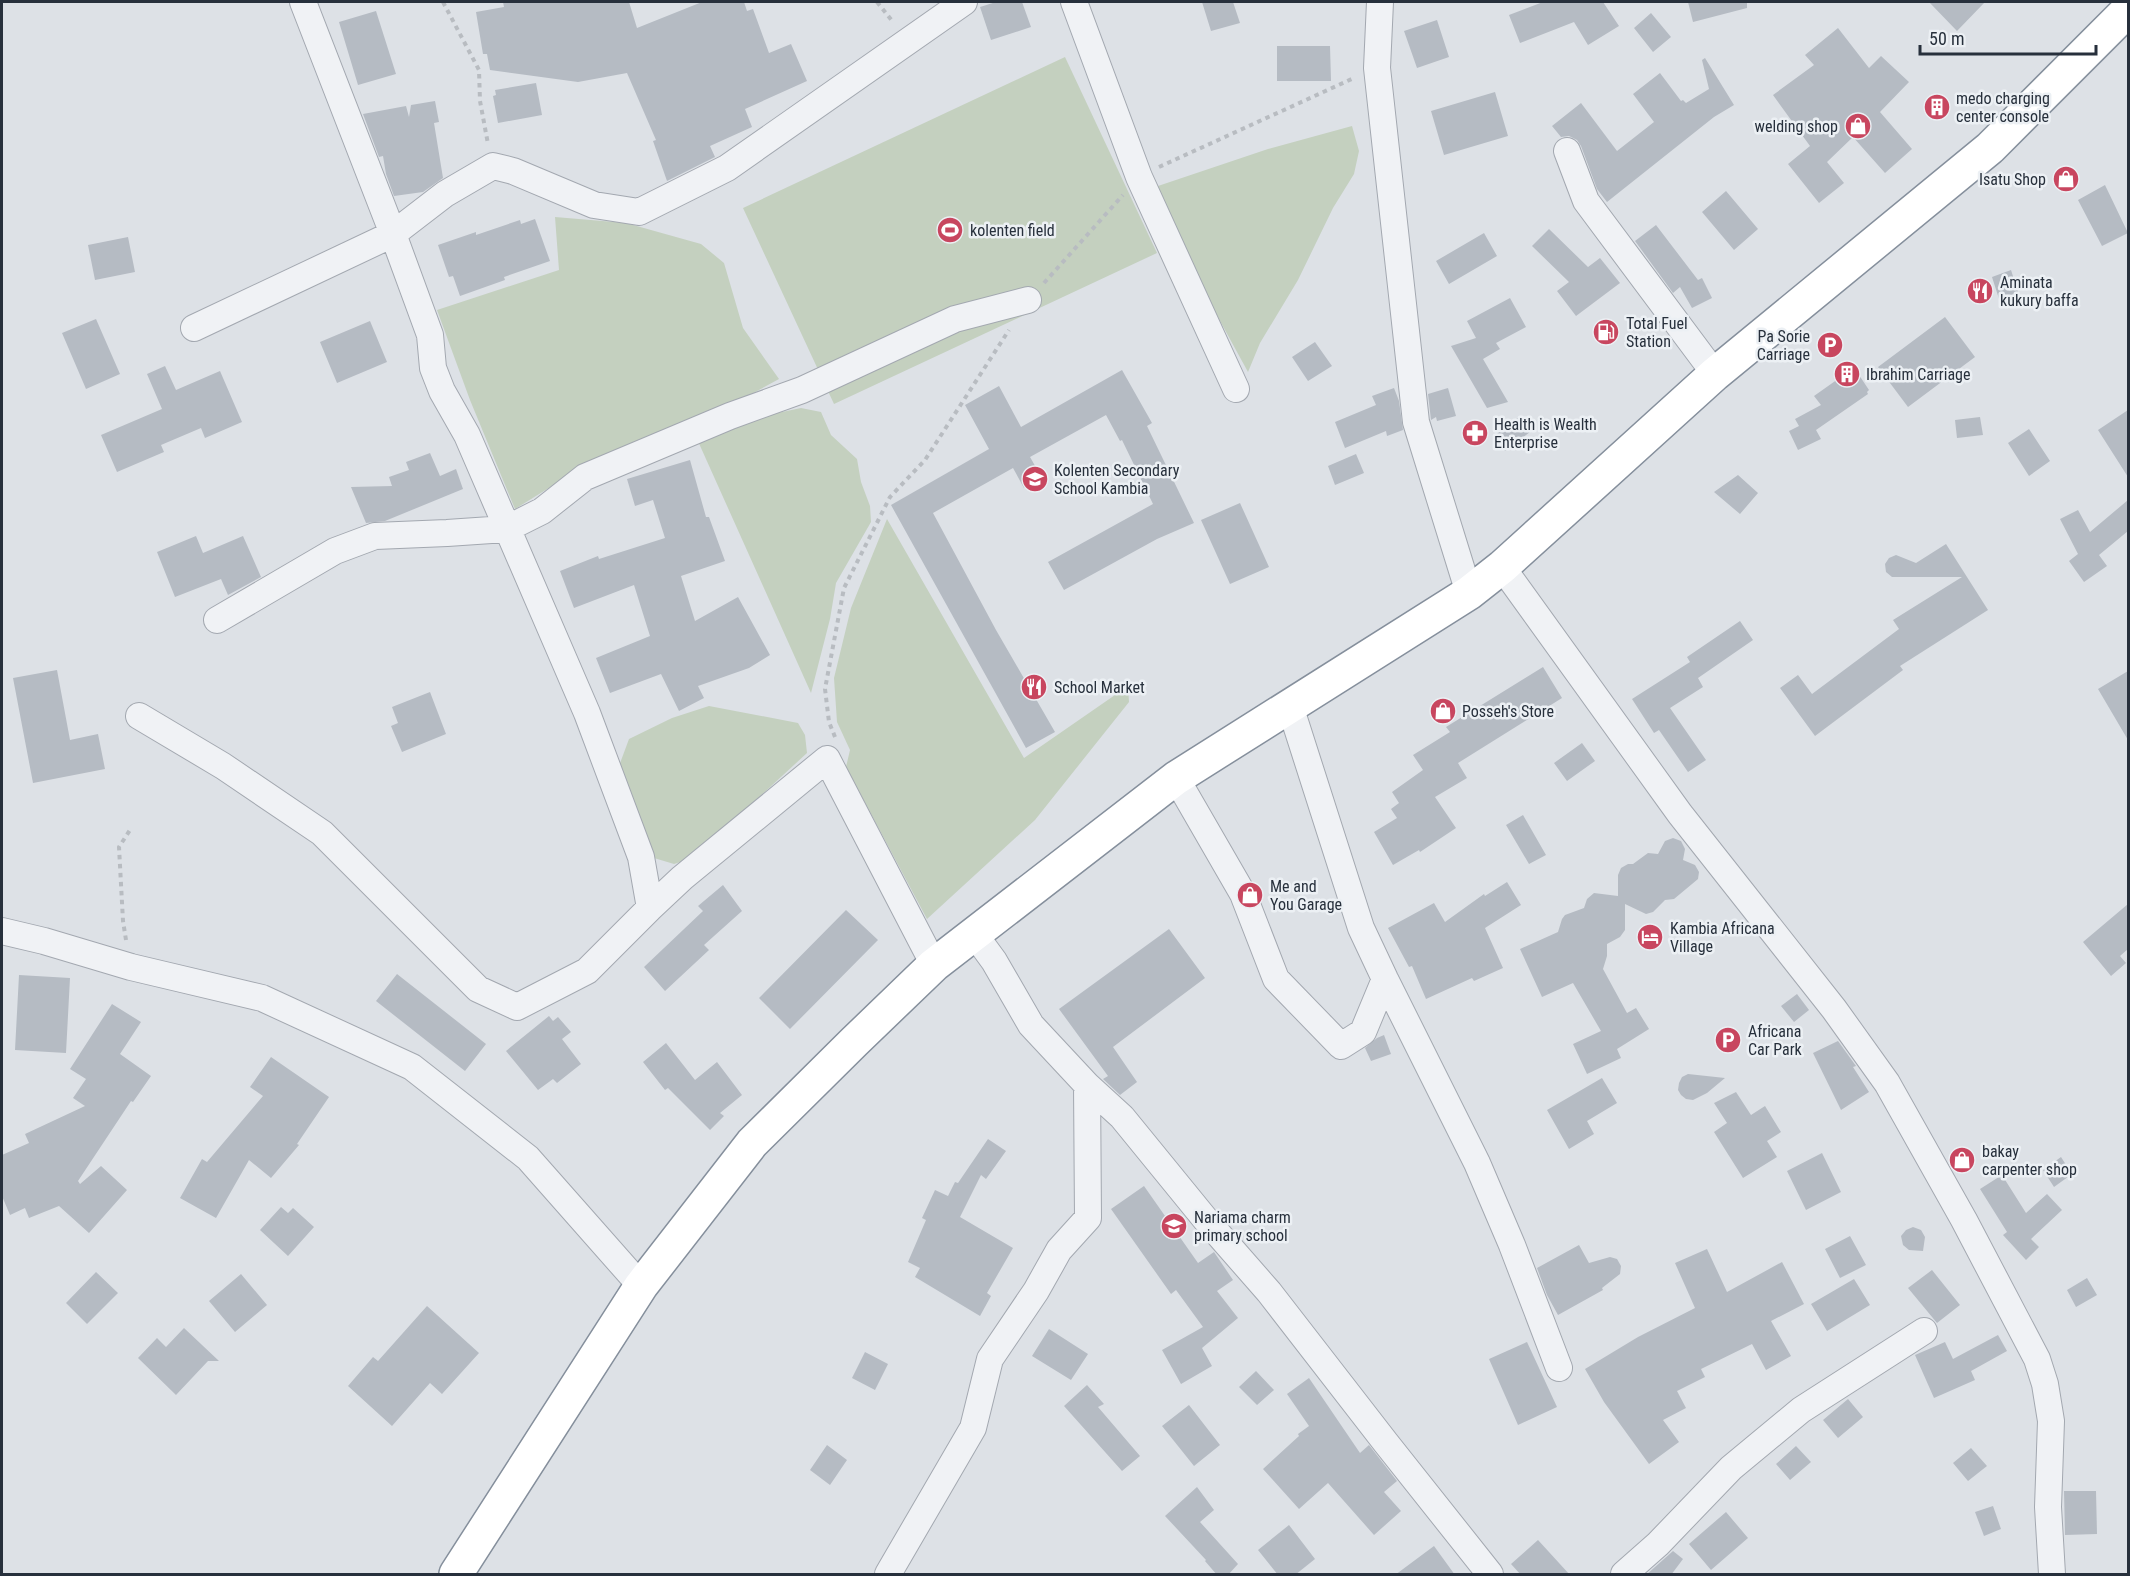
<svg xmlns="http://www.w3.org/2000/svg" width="2130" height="1576" viewBox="0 0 2130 1576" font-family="'Roboto Condensed',sans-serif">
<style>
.green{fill:#c4d0bf}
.building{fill:#b5bbc3}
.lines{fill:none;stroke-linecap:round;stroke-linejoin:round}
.minor-casing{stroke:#a3a8b0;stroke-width:28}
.highway-casing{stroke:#858f9c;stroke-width:36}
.path{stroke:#b8bcc1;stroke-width:4;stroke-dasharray:4.5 4.5;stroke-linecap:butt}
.minor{stroke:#f0f2f5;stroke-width:26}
.highway{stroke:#fff;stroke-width:33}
.labels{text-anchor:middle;stroke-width:5;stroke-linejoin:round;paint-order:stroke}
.poi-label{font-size:16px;fill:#27303c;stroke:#ecf0f4;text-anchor:start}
</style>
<rect width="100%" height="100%" fill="#dde1e6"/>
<path class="green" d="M1065 57 1157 253 834 404 743 208Z
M1352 126 1359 151 1354 174 1333 208 1298 280 1260 343 1248 372 1185 257 1158 186 1268 149Z
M555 217 626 223 701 244 724 263 743 328 779 379 748 396 581 468 515 509 470 400 437 310 559 270Z
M801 408 821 412 831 435 857 459 861 482 870 506 871 522 836 583 830 619 811 693 697 439 749 419Z
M887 519 1024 758 1128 686 1129 702 1035 820 927 919 846 767 850 750 837 722 834 678 851 608Z
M709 706 798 723 805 735 807 753 693 858 674 864 654 858 619 766 629 739 672 718Z"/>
<path class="building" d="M503 2H629L637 28 702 2H744L747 11 753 9 769 53 791 44 807 81 745 109 752 127 710 146 715 157 667 181 653 141 656 140 627 73 578 82 490 70 487 54H483L476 12 504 7Z
M996 2H1022L1031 27 991 40 980 7Z
M1202 2H1233L1240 23 1211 31Z
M1543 2H1603L1619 26 1588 45 1574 22 1520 43 1509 15Z
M1688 2H1747V8L1693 22Z
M1929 2H1985L1957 31Z
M376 11 396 74 358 85 339 22Z
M1651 13 1671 37 1653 52 1634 28Z
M1437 20 1449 57 1417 68 1404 31Z
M1838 28 1869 68 1881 56 1909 82 1880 112 1912 149 1885 173 1853 137 1827 162 1844 183 1819 203 1788 164 1810 146 1773 95 1814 65 1805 55Z
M1277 46H1330L1331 81H1277Z
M1705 58 1734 105 1714 117 1607 202 1597 189 1581 146 1577 140 1569 136 1561 137 1552 126 1581 103 1617 151 1654 122 1633 94 1660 73 1681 101 1683 100 1686 103 1709 89 1702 60Z
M536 83 542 115 498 123 493 96 496 95 495 90Z
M1495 92 1508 136 1444 155 1431 111Z
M435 101 439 122 434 123 443 178 423 192 394 196 386 174 383 156 379 157 363 114 406 106 409 117 411 105Z
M2105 185 2128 233 2102 246 2078 200Z
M1726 191 1758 229 1734 250 1702 212Z
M535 219 550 261 504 277 505 280 460 296 453 276 449 277 438 245 476 232V235L520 220 521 224Z
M1656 225 1698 280 1702 278 1712 298 1692 308 1680 287 1673 293 1635 241Z
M1549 229 1588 267 1600 258 1620 283 1576 316 1557 291 1569 282 1532 246Z
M1484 233 1497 256 1449 284 1436 261Z
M128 237 135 272 95 280 88 245Z
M2011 270 2019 295 2000 302 1992 277Z
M1510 298 1526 327 1496 343 1500 349 1483 359 1508 402 1487 408 1451 346 1476 338 1467 321Z
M1945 317 1975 357 1908 407 1878 367Z
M96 319 120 374 86 389 62 333Z
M370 321 387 362 337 383 320 342Z
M1315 342 1332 366 1308 381 1292 357Z
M1851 363 1869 390 1867 392 1868 394 1816 430 1821 439 1798 450 1789 431 1799 426 1795 419 1821 405 1814 396 1838 379 1835 374Z
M165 366 176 390 220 371 242 422 205 438 201 428 161 445 164 452 117 472 101 435 162 409 147 374Z
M1122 370 1152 423 1147 426 1194 523 1157 539 1064 590 1048 562 1153 504 1122 440 1120 441 1106 415 1030 457 1042 478 1024 488 1013 468 933 513 996 630 1055 732 1026 748 891 505 989 449 965 405 999 386 1021 427Z
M1394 388 1399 401 1403 430 1387 436 1386 431 1345 448 1335 422 1376 405 1372 396Z
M1448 388 1456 416 1437 421 1436 417 1431 420 1428 394Z
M2128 410V477L2098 430Z
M1519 417 1530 432 1505 451 1493 437Z
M1980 417 1983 435 1957 438 1955 420Z
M2029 429 2050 461 2029 476 2008 443Z
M430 453 440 476 456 469 463 489 385 521 366 523 351 487 392 486 389 477 409 470 406 462Z
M1356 454 1364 473 1335 485 1328 466Z
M690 460 706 517H709L725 561 681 576 695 621 738 597 770 655 749 668 698 686 704 698 679 711 661 674 610 693 596 658 650 636 634 585 574 608 560 571 598 556 599 559 665 538 653 500 635 506 627 479Z
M1738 475 1758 493 1740 514 1714 492Z
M2128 500V531L2099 555 2107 566 2084 582 2069 561 2078 554 2060 519 2078 510 2090 532Z
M1240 503 1269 567 1230 584 1201 520Z
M196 536 203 553 243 536 261 577 228 595 221 579 175 597 157 552Z
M1946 544 1988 610 1900 666 1903 670 1815 736 1780 688 1798 675 1812 694 1899 629 1893 620 1962 577H1892L1886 572 1885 564 1889 558 1896 555 1916 563Z
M1740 621 1753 640 1698 678 1703 687 1670 708 1706 760 1688 772 1659 730 1654 733 1632 699 1690 662 1687 657Z
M1543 667 1562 698 1458 763 1467 778 1435 797 1456 828 1420 852 1419 850 1393 865 1374 832 1397 818 1391 809 1399 803 1392 792 1423 770 1413 755 1450 732 1446 727Z
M57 670 70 740 98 734 105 769 33 783 13 678Z
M2128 671V740L2098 689Z
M430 692 446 734 402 752 391 726 398 723 392 707Z
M1582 743 1595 761 1567 781 1554 763Z
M1523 815 1546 855 1529 864 1506 825Z
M1673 838 1681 841 1685 849 1683 860 1695 865 1699 872 1698 879 1674 899 1665 900 1653 912 1646 914 1625 904V930L1620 937 1607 944V956L1603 969 1627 1013 1636 1008 1649 1029 1617 1049 1621 1058 1587 1074 1573 1044 1601 1031 1573 983 1542 997 1520 949 1558 932 1562 919 1565 915 1584 908 1587 899 1594 893 1618 896V875L1621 868 1628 864H1633L1648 853 1658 854 1665 841Z
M1507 882 1521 905 1485 928 1503 968 1474 981 1472 978 1426 999 1412 966 1409 967 1388 928 1434 903 1445 922 1484 894 1485 896Z
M723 885 742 911 704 945 709 950 665 991 644 967 703 911 698 906Z
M2128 904V949L2120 956 2126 963 2111 976 2083 942Z
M846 910 878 940 790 1029 759 998Z
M1169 929 1205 978 1113 1047 1137 1082 1120 1095 1103 1079 1108 1076 1059 1009Z
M397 974 486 1044 465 1071 376 1001Z
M19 975 70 978 66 1053 15 1050Z
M1797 994 1809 1010 1794 1022 1781 1006Z
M112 1004 141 1022 120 1054 151 1076 133 1102 131 1101 78 1181 80 1184 101 1166 127 1190 89 1233 59 1206 29 1218 25 1208 10 1215 2 1196V1155L29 1143 25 1134 85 1106 73 1098 86 1079 70 1069Z
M549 1016 553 1021 558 1017 571 1032 562 1039 581 1064 557 1083 553 1079 538 1090 506 1051Z
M1384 1035 1391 1054 1371 1061 1365 1048 1377 1038Z
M1838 1041 1856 1066 1853 1067 1869 1092 1841 1110 1813 1053Z
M666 1043 695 1080 717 1062 742 1095 720 1113 724 1116 710 1130 668 1088 665 1090 643 1062Z
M271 1057 329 1097 297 1144 299 1145 271 1178 249 1160 216 1218 180 1198 202 1159 207 1162 263 1096 250 1087Z
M1688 1074 1725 1078 1707 1093 1693 1100 1686 1099 1681 1095 1678 1090 1679 1083 1682 1077Z
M1602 1078 1617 1103 1587 1121 1594 1134 1569 1149 1547 1110Z
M1736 1092 1751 1115 1765 1106 1781 1132 1767 1141 1777 1157 1743 1178 1714 1132 1727 1123 1714 1103Z
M988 1139 1006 1151 986 1179 981 1175 960 1217 1013 1248 987 1293 991 1296 980 1316 915 1277 920 1268 908 1262 926 1220 922 1218 935 1190 948 1196 955 1182 958 1183Z
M1822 1153 1841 1192 1806 1210 1787 1171Z
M2061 1157 2072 1174 2054 1187 2043 1170Z
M2002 1175 2026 1213 2047 1194 2062 1210 2031 1239 2039 1247 2026 1260 2003 1235 2007 1232 1980 1189Z
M1144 1186 1198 1263 1214 1252 1233 1280 1217 1291 1238 1318 1202 1348 1212 1366 1181 1384 1162 1350 1203 1327 1176 1290 1171 1294 1111 1209Z
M281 1207 288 1213 293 1208 314 1227 288 1256 260 1230Z
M1913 1227 1921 1230 1925 1237 1923 1251 1909 1250 1903 1245 1901 1236 1906 1230Z
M1850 1236 1866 1265 1840 1278 1825 1249Z
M1579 1245 1589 1263 1610 1257 1617 1259 1621 1266 1620 1274 1602 1288 1603 1290 1558 1315 1547 1295 1537 1268Z
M1707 1249 1727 1292 1782 1262 1804 1304 1771 1321 1791 1356 1766 1370 1752 1344 1701 1369 1705 1377 1677 1391 1686 1408 1663 1420 1679 1442 1649 1464 1604 1402 1585 1369 1638 1337 1695 1308 1675 1263Z
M1932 1270 1960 1305 1937 1323 1908 1288Z
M96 1272 118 1293 87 1324 66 1303Z
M241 1274 267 1305 235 1332 209 1301Z
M2087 1278 2097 1295 2076 1307 2067 1290Z
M1854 1279 1870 1305 1827 1331 1811 1304Z
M427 1306 479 1353 442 1394 430 1383 392 1426 348 1386 373 1357 378 1361Z
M184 1328 219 1361H208L176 1395 138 1358 157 1338 166 1347Z
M1049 1329 1088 1354 1071 1380 1032 1356Z
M1998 1335 2007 1351 1971 1371 1975 1380 1934 1398 1915 1355 1945 1342 1953 1359Z
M1527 1342 1557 1407 1518 1425 1489 1359Z
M865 1352 888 1364 875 1390 852 1378Z
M1256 1371 1274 1390 1257 1405 1239 1387Z
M1309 1378 1360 1453 1369 1445 1397 1481 1384 1492 1401 1511 1374 1535 1328 1483 1299 1509 1263 1469 1299 1436 1298 1434 1309 1426 1287 1394Z
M1087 1385 1104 1404 1098 1407 1140 1456 1122 1471 1064 1406Z
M1848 1399 1863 1417 1838 1438 1823 1420Z
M1189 1405 1220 1445 1194 1466 1162 1426Z
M827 1445 847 1460 830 1485 810 1470Z
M1796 1446 1811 1462 1790 1480 1776 1464Z
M1971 1448 1987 1466 1968 1481 1953 1463Z
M1197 1487 1214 1510 1200 1522 1238 1564 1228 1575H1217L1205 1561 1206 1560 1165 1516Z
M2064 1491H2096L2097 1534 2065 1535Z
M1993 1506 2001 1529 1984 1536 1975 1512Z
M1726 1512 1748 1538 1711 1570 1689 1544Z
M1289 1525 1315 1559 1295 1575H1278L1258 1550Z
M1538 1540 1570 1575H1521L1511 1564Z
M1434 1546 1455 1575H1395Z
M1673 1551 1683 1559 1671 1575H1646Z"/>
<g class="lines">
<defs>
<path id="minor" d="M1074 2 1139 177 1236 389
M1380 2 1377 68 1416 422 1469 593
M1567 151 1586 201 1715 374
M194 328 393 234 303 2
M1502 567 1680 814 1834 1009 1887 1083 1964 1220 2037 1359 2045 1384 2051 1421 2048 1507 2052 1574
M217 620 335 551 375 536 447 533 506 529 542 511 585 477 730 416 802 390 955 319 1028 300
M1290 706 1361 928 1385 979 1477 1163 1512 1245 1559 1368
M139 716 223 766 322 833 478 989 517 1007 587 971 650 908 682 878 827 759 934 965
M1176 778 1243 894 1276 979 1341 1046 1363 1032 1385 979
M650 908 641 857 587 713 467 435 442 391 433 368 430 335 393 234 445 194 493 166 513 171 594 205 639 212 727 168 964 2
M2 931 44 941 131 967 262 998 412 1067 528 1158 641 1286
M975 935 994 961 1031 1025 1087 1085 1122 1117 1206 1220 1269 1292 1386 1443 1490 1574
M888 1574 973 1428 990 1359 1036 1291 1059 1250 1088 1218 1087 1085
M1624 1574 1658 1544 1731 1468 1801 1410 1924 1331"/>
<path id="highway" d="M456 1574 641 1286 752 1143 854 1042 934 965 1176 778 1469 593 1502 567 1715 374 1990 148 2128 10"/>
</defs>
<use href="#minor" class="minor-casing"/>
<use href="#highway" class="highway-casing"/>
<path class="path" d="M443 2 479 70 480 101 488 144
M877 2 893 22
M1159 167 1354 78
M1044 283 1123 195
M835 737 829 722 825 689 844 588 890 497 925 460 1009 330
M126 940 123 921 119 847 130 830"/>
<use href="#minor" class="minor"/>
<use href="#highway" class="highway"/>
</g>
<defs>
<symbol id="building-disc" viewBox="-11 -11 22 22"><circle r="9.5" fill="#c8465f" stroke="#ecf0f4"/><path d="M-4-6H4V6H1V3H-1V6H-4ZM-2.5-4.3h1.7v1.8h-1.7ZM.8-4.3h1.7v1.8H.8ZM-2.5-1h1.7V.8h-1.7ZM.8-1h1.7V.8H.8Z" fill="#fff"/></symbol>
<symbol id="shop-disc" viewBox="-11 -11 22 22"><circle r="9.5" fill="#c8465f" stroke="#ecf0f4"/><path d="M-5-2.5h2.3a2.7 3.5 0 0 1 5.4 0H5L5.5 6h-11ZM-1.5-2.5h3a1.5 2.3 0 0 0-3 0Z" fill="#fff"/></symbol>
<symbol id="stadium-disc" viewBox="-11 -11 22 22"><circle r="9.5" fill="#c8465f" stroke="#ecf0f4"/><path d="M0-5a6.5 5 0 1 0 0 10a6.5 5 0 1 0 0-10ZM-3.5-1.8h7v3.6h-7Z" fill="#fff"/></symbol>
<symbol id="restaurant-disc" viewBox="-11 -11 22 22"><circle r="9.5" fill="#c8465f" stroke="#ecf0f4"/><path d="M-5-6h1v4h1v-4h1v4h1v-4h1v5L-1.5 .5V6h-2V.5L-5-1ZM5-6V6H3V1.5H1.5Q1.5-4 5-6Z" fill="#fff"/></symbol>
<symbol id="fuel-disc" viewBox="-11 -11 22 22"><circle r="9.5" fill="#c8465f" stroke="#ecf0f4"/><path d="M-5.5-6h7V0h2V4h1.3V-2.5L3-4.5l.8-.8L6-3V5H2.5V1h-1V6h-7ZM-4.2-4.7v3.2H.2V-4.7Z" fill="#fff"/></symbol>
<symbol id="parking-disc" viewBox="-11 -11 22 22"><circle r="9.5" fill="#c8465f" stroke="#ecf0f4"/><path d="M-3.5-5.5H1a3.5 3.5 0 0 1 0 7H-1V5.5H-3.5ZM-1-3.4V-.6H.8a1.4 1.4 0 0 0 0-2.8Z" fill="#fff"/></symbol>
<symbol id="pharmacy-disc" viewBox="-11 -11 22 22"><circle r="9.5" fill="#c8465f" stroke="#ecf0f4"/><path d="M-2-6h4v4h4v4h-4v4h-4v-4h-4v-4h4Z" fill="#fff"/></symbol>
<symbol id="school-disc" viewBox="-11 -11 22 22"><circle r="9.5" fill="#c8465f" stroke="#ecf0f4"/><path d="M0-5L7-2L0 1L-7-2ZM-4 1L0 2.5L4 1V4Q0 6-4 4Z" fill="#fff"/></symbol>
<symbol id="hotel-disc" viewBox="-11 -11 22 22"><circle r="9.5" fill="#c8465f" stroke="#ecf0f4"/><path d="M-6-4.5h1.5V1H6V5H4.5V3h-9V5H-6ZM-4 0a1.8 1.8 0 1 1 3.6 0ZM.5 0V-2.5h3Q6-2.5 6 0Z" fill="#fff"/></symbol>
</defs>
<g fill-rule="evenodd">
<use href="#building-disc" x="1922" y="92" width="30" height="30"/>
<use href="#shop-disc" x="1843" y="111" width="30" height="30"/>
<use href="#shop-disc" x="2051" y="164" width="30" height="30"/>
<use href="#stadium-disc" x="935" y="215" width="30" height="30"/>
<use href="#restaurant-disc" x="1965" y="276" width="30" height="30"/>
<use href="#fuel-disc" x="1591" y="317" width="30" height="30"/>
<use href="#parking-disc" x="1815" y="330" width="30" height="30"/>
<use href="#building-disc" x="1832" y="359" width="30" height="30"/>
<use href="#pharmacy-disc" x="1460" y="418" width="30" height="30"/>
<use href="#school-disc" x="1020" y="464" width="30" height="30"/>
<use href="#restaurant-disc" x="1019" y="672" width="30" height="30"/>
<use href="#shop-disc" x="1428" y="696" width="30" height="30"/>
<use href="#shop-disc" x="1235" y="880" width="30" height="30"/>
<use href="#hotel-disc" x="1635" y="922" width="30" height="30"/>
<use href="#parking-disc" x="1713" y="1025" width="30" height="30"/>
<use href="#shop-disc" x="1947" y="1145" width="30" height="30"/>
<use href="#school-disc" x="1159" y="1211" width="30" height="30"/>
</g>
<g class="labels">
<g class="poi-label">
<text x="1956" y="104">medo charging<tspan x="1956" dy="18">center console</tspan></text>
<text x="1838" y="132" text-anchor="end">welding shop</text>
<text x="2046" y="185" text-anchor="end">Isatu Shop</text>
<text x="970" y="236">kolenten field</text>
<text x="2000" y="288">Aminata<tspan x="2000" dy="18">kukury baffa</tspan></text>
<text x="1626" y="329">Total Fuel<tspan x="1626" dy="18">Station</tspan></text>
<text x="1810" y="342" text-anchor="end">Pa Sorie<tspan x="1810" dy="18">Carriage</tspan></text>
<text x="1866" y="380">Ibrahim Carriage</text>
<text x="1494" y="430">Health is Wealth<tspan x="1494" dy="18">Enterprise</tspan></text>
<text x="1054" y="476">Kolenten Secondary<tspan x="1054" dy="18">School Kambia</tspan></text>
<text x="1054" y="693">School Market</text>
<text x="1462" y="717">Posseh's Store</text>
<text x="1270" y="892">Me and<tspan x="1270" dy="18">You Garage</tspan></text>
<text x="1670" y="934">Kambia Africana<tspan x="1670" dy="18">Village</tspan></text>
<text x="1748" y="1037">Africana<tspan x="1748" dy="18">Car Park</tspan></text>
<text x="1982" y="1157">bakay<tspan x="1982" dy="18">carpenter shop</tspan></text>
<text x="1194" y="1223">Nariama charm<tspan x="1194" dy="18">primary school</tspan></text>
</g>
</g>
<rect width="2130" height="1576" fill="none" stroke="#27303c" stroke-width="6"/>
<path d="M1920 45v9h176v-9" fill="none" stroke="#27303c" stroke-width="3"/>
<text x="1929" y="45" font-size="18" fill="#27303c" stroke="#ecf0f4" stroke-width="4.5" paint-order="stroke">50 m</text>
</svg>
